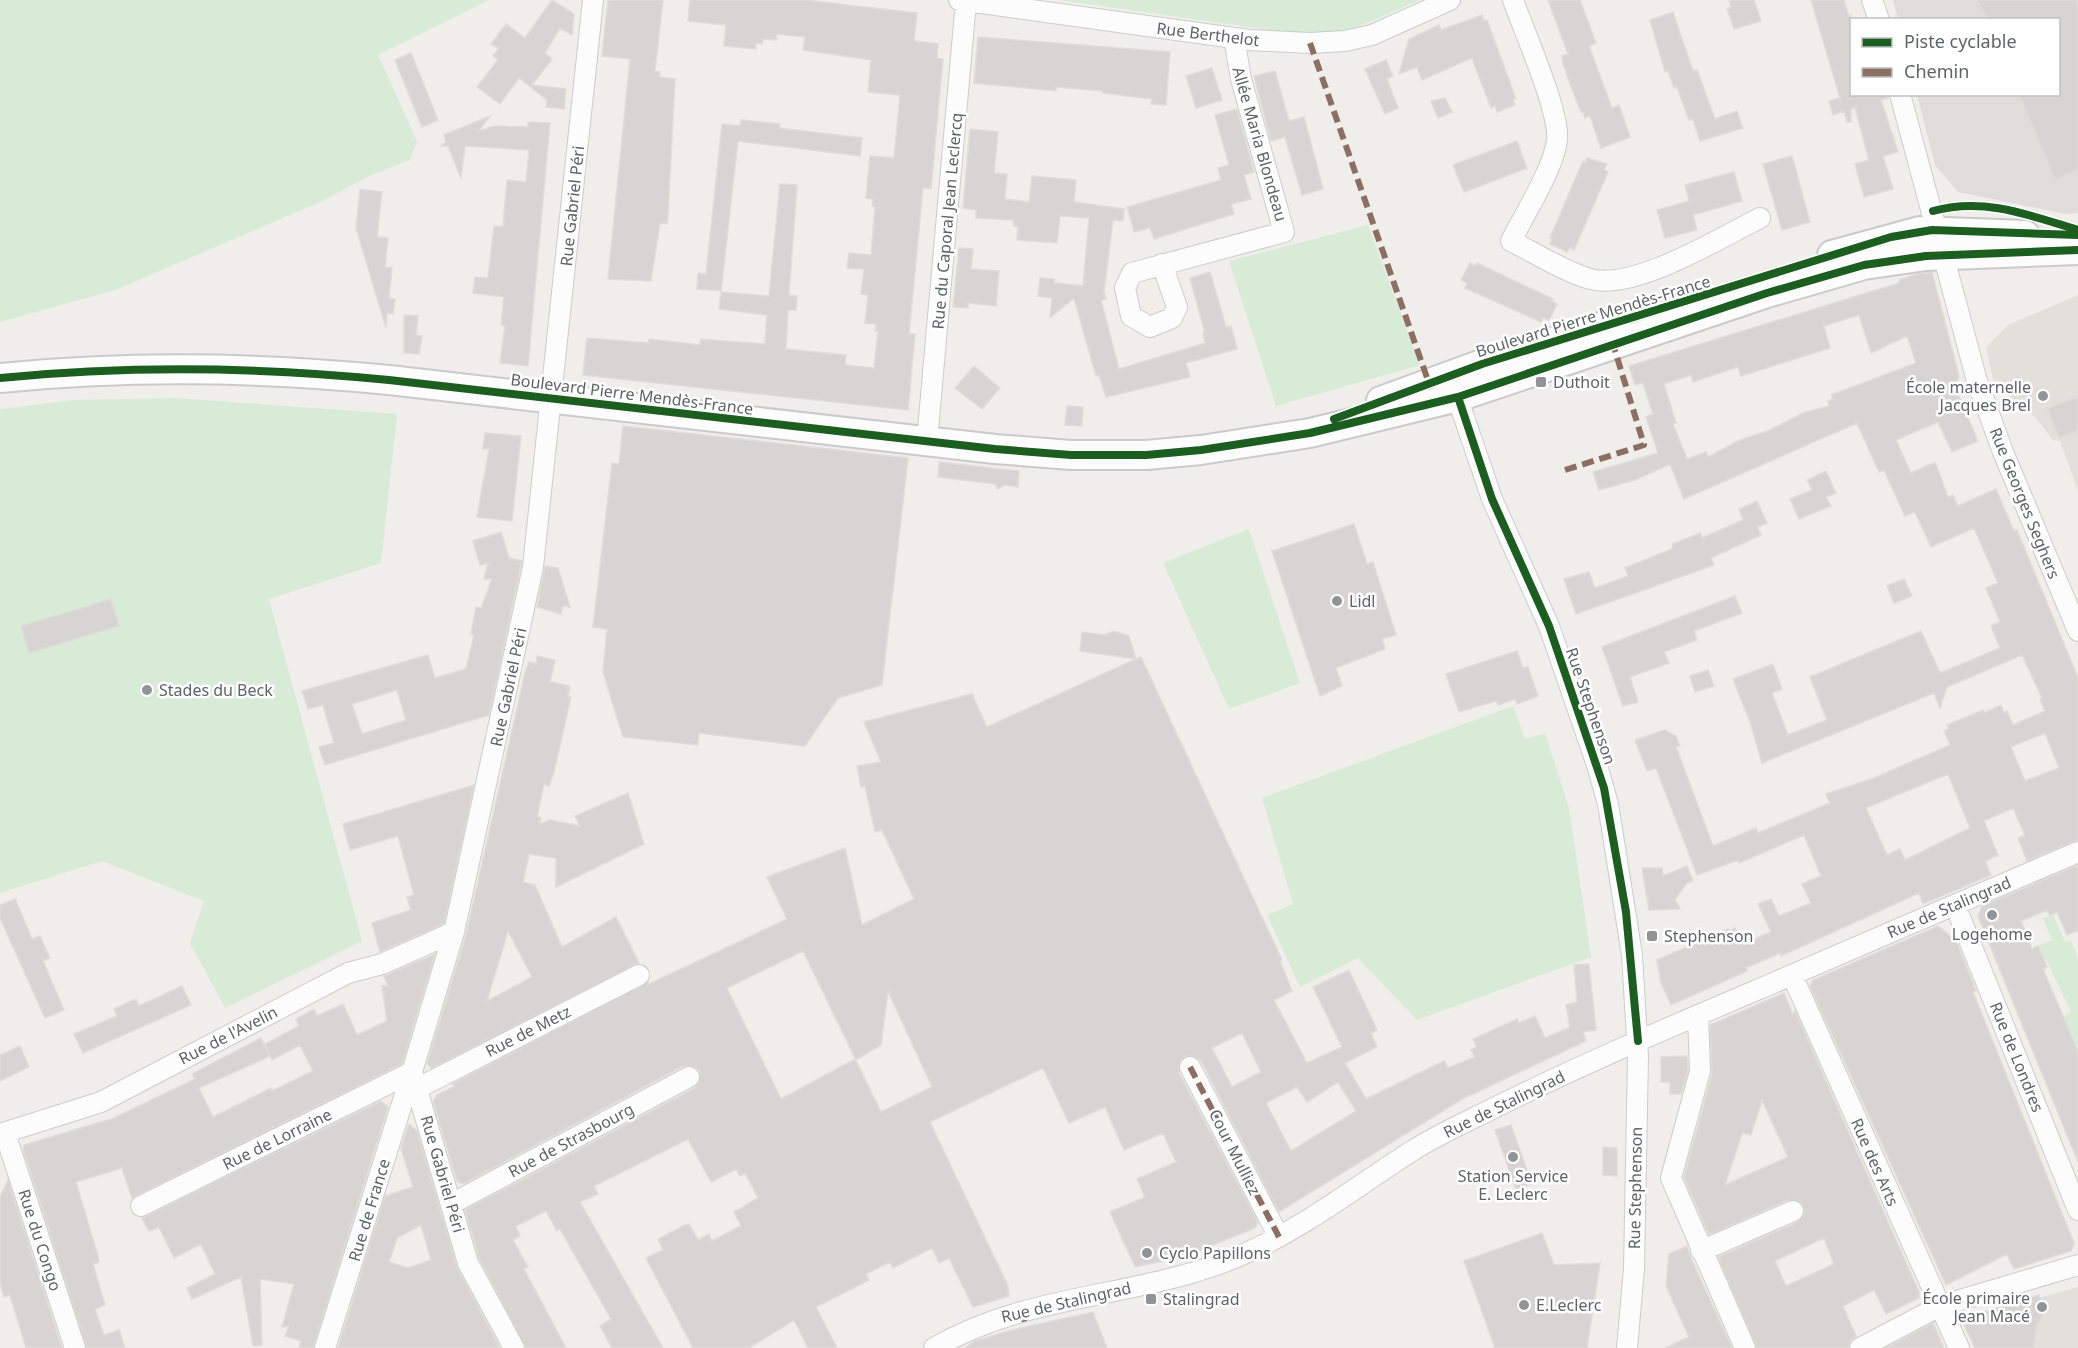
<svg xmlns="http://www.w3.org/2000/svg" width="2078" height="1348" viewBox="0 0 2078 1348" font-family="'Noto Sans',sans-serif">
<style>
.industrial{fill:#dfddda}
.education{fill:#e2e0da}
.green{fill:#d8ebd6}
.building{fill:#d6d5d3;stroke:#deddd9;stroke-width:1.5;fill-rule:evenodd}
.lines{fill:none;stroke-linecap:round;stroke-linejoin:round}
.street-casing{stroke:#cbcccc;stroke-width:22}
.secondary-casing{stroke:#cacacb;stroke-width:32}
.street{stroke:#fdfcfc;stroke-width:20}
.secondary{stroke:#fdfcfc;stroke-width:28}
.quiet{stroke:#8d6e63;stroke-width:6;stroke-dasharray:12 6;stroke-linecap:butt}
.cycleway-casing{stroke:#fff;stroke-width:11}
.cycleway{stroke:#1b5e20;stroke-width:8}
.poi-dot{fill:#919496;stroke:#fff;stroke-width:2}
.labels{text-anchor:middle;stroke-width:5;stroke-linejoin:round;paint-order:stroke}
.street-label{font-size:16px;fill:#5f6368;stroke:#fff}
.poi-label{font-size:16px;fill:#5f6368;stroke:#fff;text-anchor:start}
</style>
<rect width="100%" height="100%" fill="#efeeea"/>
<path class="industrial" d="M1893 0H2078V213L2066 214 1958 192 1935 165 1917 95 2058 94V20L1898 19Z"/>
<path class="education" d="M2078 295V491L2060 441 2053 440 2035 417 1994 384 1986 347 2008 325Z
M2078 1287V1348H1981L1967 1318Z"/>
<path class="green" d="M0 0H489L378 55 417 141 410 160 371 175 320 202 115 290 0 322Z
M1059 0H1420L1350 30 1305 35Z
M1368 225 1420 365 1276 406 1229 261Z
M176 398 397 414 381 563 269 599 362 941 225 1008 190 943 204 901 102 861 0 893V409L75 400Z
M1249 529 1300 683 1229 709 1163 563Z
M1513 706 1525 739 1545 733 1569 808 1591 957 1417 1020 1358 958 1300 987 1267 915 1293 904 1262 798Z
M2053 914 2065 942 2071 941 2078 958V1045H2076L2064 1016 2071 1012 2046 959 2043 960 2038 946 2052 940 2043 918Z"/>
<path class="building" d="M552 0 574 14 572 35 560 28 545 53 552 59 532 85 566 89 564 109 546 107 547 100 519 78 500 104 477 87 498 60 493 56 499 48 491 44 506 24 525 38Z
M608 0H663L655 71 660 72 659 77 675 79 668 216 667 224 660 223 651 281 608 279 630 59 602 56Z
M690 0H804L917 13 914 41 938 44 937 58 943 59 942 69 931 189 923 188 909 334H915L908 410 583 375 587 338 648 343 649 339 700 345 701 339 765 344 767 315 719 309 721 292 769 296 780 184 797 185 789 295 797 296 796 310H788L786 349 846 355 845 365 874 368 878 331H875L876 324 865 323 868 295 861 294 864 269 847 268 849 253 871 255 875 207 872 206 873 199 866 198 870 156 894 158 900 95 868 92 871 60 803 50 805 37 777 34 776 40 763 39 762 44 756 43V49L724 46 726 25 688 21Z
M1548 0H1580L1596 43 1589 46 1612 108 1619 105 1630 137 1601 148 1590 116 1585 118 1583 112H1581L1570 84 1563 63 1562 56 1568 54Z
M1729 0H1754L1761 21 1734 29 1727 9 1731 7Z
M1811 0H1844L1849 16 1851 15V94H1887L1888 98 1881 100 1898 152 1883 156 1893 189 1864 197 1855 164 1869 160 1855 108 1851 109V122H1847L1844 111 1833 115 1829 101 1840 98Z
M1977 0H2078V170L2055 180 2019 94H2058V20H1988Z
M1673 12 1693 71 1697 70 1715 119 1737 111 1743 128 1700 141 1693 119 1689 120 1677 87 1674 88 1668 71 1665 72 1650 20Z
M1482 15 1484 21 1487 20 1516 99H1513L1515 105 1497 112 1495 106 1491 108 1472 58 1422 80 1417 67 1399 74 1409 39 1439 25 1441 30Z
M978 37 1170 52 1166 105 1151 104 1152 99 1103 93V91L1056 87V91L974 83Z
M411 53 438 120 422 127 395 60Z
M1386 60 1393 76 1387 79 1398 108 1385 114 1365 69Z
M1212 68 1222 100 1196 108 1186 76Z
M1275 71 1289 121 1304 117 1323 189 1302 195 1285 137 1271 141 1254 76Z
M1445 98 1452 112 1438 118 1431 101Z
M1237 109 1254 172 1244 175 1251 199 1231 204 1234 214 1154 239 1150 228 1134 232 1127 207 1221 180 1218 168 1229 165 1215 115Z
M490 116 479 131 494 126 528 127V122L550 123 528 366 500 363 505 326 501 325 504 297 473 293 475 277 488 278 494 226 503 227 507 180 526 182 529 150 465 146 461 178 448 146H441L446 142 444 135Z
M741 120 780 124 779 128 862 138 860 156 738 141 721 291 697 289 698 273 706 274 722 124 740 126Z
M970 129 998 132 994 173 1007 174 1005 199 1029 202 1032 176 1076 180 1074 202 1124 209 1123 221 1113 220 1104 292 1106 299 1101 300 1119 369 1205 343 1203 333H1205L1190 278 1210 272 1226 327 1231 326 1237 349 1186 363 1190 377 1106 397 1099 375 1096 376 1074 298 1050 318 1052 298 1038 296 1040 278 1054 279V283L1083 286 1089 218 1060 216 1057 243 1017 240 1018 227 1014 226 1013 220 976 218V210L963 208Z
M1517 141 1527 168 1464 192 1453 165Z
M1792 156 1810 222 1782 230 1763 164Z
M1587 158 1607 164 1604 170 1608 172 1574 250 1570 247 1567 252 1550 244 1552 239 1550 238 1583 161 1586 162Z
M1734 172 1742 201 1693 215 1697 230 1665 238 1657 210 1689 201 1685 185Z
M360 189 382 192 377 237 388 238 385 267 392 268 389 298 395 299 393 314 387 313 386 328 356 228Z
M959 248 973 249 971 269 999 271 996 306 968 303V308L953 307Z
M1470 263 1475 266 1477 263 1553 299 1551 301 1557 304 1549 320 1543 318 1541 322 1465 288 1467 283 1461 280Z
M1932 272 1959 376 1955 387 1978 441 1952 452 1938 422 1896 440 1911 473 1935 462 1948 497 1953 495 1958 506 1996 489 2014 531 2017 530 2078 678V840L2027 861 2018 838 2025 835 2013 808 1984 821 1998 855 1985 861 1991 875 1923 904 1919 893 1781 956 1780 953 1746 968 1747 971 1671 1005 1661 983 1657 960 1728 929 1729 931 1735 928 1742 944 1771 932 1758 904 1771 899 1779 916 1811 903 1802 884 1821 876 1804 835 1739 863 1738 860 1697 875 1656 768 1647 771 1635 740 1665 730 1676 736 1680 746 1676 747 1713 846 1756 828 1758 833 1830 803 1826 794 1874 778 1950 745 1944 731 1949 729 1947 725 1983 710 1984 713 2001 705 2004 713 2007 711 2013 725 2045 711 2040 699 2042 698 2022 655 1947 687 1940 708 1934 693 1762 763 1750 722 1733 679 1773 664 1782 689 1772 693 1788 735 1827 720 1810 677 1921 631 1940 673 2000 648 1991 626 2000 622 1986 588 1998 583 1974 528 1931 547 1915 512 1905 516 1884 470 1879 472 1857 423 1684 499 1670 464 1635 480 1599 490 1593 472 1658 453 1646 417 1653 414 1643 383 1635 385 1629 366 1899 283V280L1917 274ZM1859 315 1871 353 1907 336 1916 363 1831 395 1833 399 1828 401 1829 406 1803 413 1770 430 1740 440 1708 457 1706 452 1687 459 1673 424 1676 423 1664 384 1691 375 1693 382 1738 367 1741 376 1830 348 1824 326ZM2045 733 2059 768 2025 781 2011 747ZM1948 774 1970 828 1905 860 1900 849 1887 855 1866 808Z
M404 315 418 316 416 335 422 336 419 354 404 353Z
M974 366 1000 388 982 409 955 388Z
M2078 397V431L2059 438 2047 408Z
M1067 406 1083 407 1082 426 1065 425Z
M623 426 908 458 882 685 838 698 805 746 699 733 698 745 623 737 603 672 607 629 593 627 612 463 619 464Z
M485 433 521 436 512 521 477 517 489 449H483Z
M939 462 1019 471 1018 487 1005 485 998 489 995 484 938 477Z
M1826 471 1836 493 1826 497 1831 506 1799 519 1790 499 1812 490 1807 480Z
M1757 501 1767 523 1757 527 1761 535 1711 558 1714 565 1576 614 1564 579 1589 572 1595 588 1628 576 1625 568 1672 549 1673 544 1700 533 1702 538 1743 520 1739 509Z
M1354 524 1367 564 1373 562 1396 635 1382 639 1385 649 1336 668 1342 686 1320 696 1272 551Z
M501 532 509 558 522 561 489 715 325 765 319 747 334 743 323 705 308 709 302 691 428 655 435 678 466 669 474 635 471 634 476 607 481 608 492 579H484L488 563 480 565 473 541ZM397 690 406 720 362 734 352 704Z
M545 566 558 568 570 607 563 606 561 614 537 607Z
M1904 579 1912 596 1894 603 1887 586Z
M1735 596 1742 613 1694 631 1697 640 1664 652 1669 663 1630 677 1638 702 1623 706 1602 647Z
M111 599 119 626 29 653 21 626Z
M1114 631 1129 636 1136 659 1141 657 1282 960 1280 961 1292 991 1274 1000 1307 1063 1342 1047 1313 987 1349 970 1377 1030 1371 1033 1377 1047 1345 1063 1366 1099 1444 1061 1448 1068 1475 1057 1471 1050 1477 1047 1473 1039 1517 1019 1519 1023 1535 1016 1545 1038 1570 1027 1566 1005 1577 1002 1574 965 1589 964 1596 1030 1583 1032 1586 1041 1462 1099 1279 1212 1201 1061 1196 1057 1185 1056 1180 1061 1179 1073 1258 1222 1255 1228 1184 1257 1135 1267 1110 1212 1145 1197 1137 1179 1176 1162 1163 1133 1124 1150 1105 1107 1069 1123 1043 1068 930 1122 1008 1286 1009 1296 973 1307 949 1258 939 1263 932 1248 893 1268 890 1262 866 1274 869 1280 816 1307 837 1348H808L794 1320 749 1348H693L646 1258 663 1250 658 1239 685 1225 689 1224 698 1240 709 1234 712 1241 741 1226 734 1212 758 1198 745 1173 740 1176 736 1169 711 1182 688 1139 594 1186 598 1194 580 1202 663 1348H612L600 1326 611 1319 560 1229 557 1231 546 1211 516 1226 520 1236 513 1240 528 1267 524 1269 566 1348H526L479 1258 465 1210 695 1088 699 1083 700 1072 695 1067 683 1066 463 1184 457 1181 433 1101 437 1095 455 1086 452 1084 648 982 649 984 787 919 767 877 845 848 862 925 914 899 882 830 875 832 865 786 861 787 857 766 881 762 864 722 972 694 987 727 1136 659 1080 651 1082 632 1105 635ZM803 951 856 1060 881 1045 888 991 932 1087 881 1112 855 1059 781 1099 727 988ZM1242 1033 1261 1072 1232 1087 1212 1048ZM1338 1082 1356 1111 1291 1151 1266 1103 1297 1087 1307 1102Z
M1517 651 1523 668 1528 667 1538 696 1517 704 1515 699 1498 705 1496 701 1459 712 1446 674Z
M537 656 555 660 550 682 570 686 568 696 571 697 554 772 549 786 544 784 537 817 541 818 539 824 550 820 580 826 575 816 628 793 644 844 556 887V858L529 854 523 882 535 885 562 947 616 917 639 963 432 1068 427 1064 466 935 525 673 529 662 536 664ZM508 931 532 977 487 1001Z
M1708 670 1714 686 1695 692 1690 676Z
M474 785 444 924 380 952 372 923 411 910 407 897 414 895 398 836 350 850 343 824Z
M2078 865V931L2067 935 2057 912 2050 915 2047 910 2021 921 2032 949 2038 946 2047 967 2043 969 2078 1051V1162L1978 916 1982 906Z
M1687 866 1693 881 1687 883 1675 899 1680 909 1649 910 1642 868H1662L1663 876Z
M15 899 32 939 40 936 50 958 43 961 64 1010 45 1018 0 918V905Z
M1938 926 1956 940 1976 991 1973 992 2074 1243 2071 1251 2014 1269 2007 1254 1946 1285 1810 986 1813 980Z
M435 954 402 1064 132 1198 122 1168 76 1182 98 1256 99 1262 93 1264 105 1305 95 1309 104 1335 119 1330 125 1348H87L23 1149 24 1145 114 1118 195 1079 192 1074 261 1038 270 1056 199 1088 213 1117 271 1088 272 1091 313 1071 300 1045 272 1060 265 1044 299 1026 296 1019 314 1009 317 1016 343 1004 357 1035 387 1021 382 986H388L384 976Z
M182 986 191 1005 83 1053 74 1034 117 1016 114 1009 136 999 139 1006Z
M1784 993 1793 1015 1795 1011 1919 1292V1298L1886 1314 1874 1290 1843 1306 1856 1336 1850 1341 1848 1348H1757L1718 1257 1798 1222 1805 1212 1801 1202 1788 1200 1709 1235 1684 1177 1712 1074 1710 1025ZM1762 1100 1788 1157 1725 1185 1740 1140 1743 1133 1751 1135ZM1824 1238 1834 1264 1786 1286 1775 1261Z
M20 1046 29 1067 0 1081V1055Z
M1687 1056 1688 1070 1681 1094H1670V1082H1661V1057Z
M381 1101 388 1107 313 1348H299L301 1341 285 1336 289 1326 282 1327 294 1284 260 1279 262 1345 253 1346 241 1277 192 1299 187 1288 215 1274 201 1244 174 1258 159 1227 149 1231 142 1218Z
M410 1125 417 1131 457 1267 500 1348H338L385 1196 413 1187 401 1148 408 1126ZM421 1225 431 1260 408 1268 389 1262 397 1238Z
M1511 1125 1532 1184 1516 1190 1495 1130Z
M1603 1147 1617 1148V1176L1603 1175Z
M8 1180 62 1348H26L10 1295 4 1297 0 1284V1197Z
M1542 1233 1554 1265 1600 1263 1587 1348H1495L1464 1261Z
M1687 1246 1690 1256 1732 1348H1665L1689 1337 1666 1286 1669 1254Z
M2039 1295 2045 1312 2037 1325 2033 1348H1975L1964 1325 1967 1317Z
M1093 1312 1107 1348H965L975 1341 1012 1330Z
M1933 1323 1944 1348H1886Z"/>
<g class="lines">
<defs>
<path id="street" d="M959 0 1249 40 1310 43 1345 41 1372 35 1450 0
M1513 0C1524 31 1560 112 1557 140 1554 168 1524 215 1511 241 1537 254 1563 271 1590 279 1634 291 1720 238 1760 218
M1872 0 1879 20
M1900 94 1977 381 2003 452 2078 631
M1162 264 1177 307 1172 318 1150 327 1131 316 1125 288 1132 273 1284 232 1241 79 1234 38
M1453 385 1492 499 1549 626 1597 765 1608 804 1632 955 1638 1056 1634 1269 1627 1348
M927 441 966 1
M1955 905 2078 1210
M1792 975 1959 1348
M1698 1015 1700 1071 1671 1178 1745 1348
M1190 1067 1279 1237
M418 1088 639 975
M5 1133 75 1348
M0 1134 101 1102 348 973 382 964 454 932
M453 1203 689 1077
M141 1206 412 1072
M1701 1251 1793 1211
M325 1348 412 1072
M514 1348 468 1263 412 1072 454 932 533 567 593 0
M934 1348C1034 1290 1145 1299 1246 1253 1305 1227 1357 1186 1412 1151 1437 1135 1464 1123 1490 1110 1582 1064 1677 1024 1771 984 1873 940 1976 895 2078 852
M1860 1348 1940 1306 2078 1265"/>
<path id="secondary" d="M1832 255 1920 231 2025 235
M0 378C130 365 259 367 389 380L995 449 1071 455H1146L1201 450 1310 433 1458 397 1767 293 1864 265 1926 256 2078 250
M1381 401 1482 364 1616 322"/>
</defs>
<use href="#street" class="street-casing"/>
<use href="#secondary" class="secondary-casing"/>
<use href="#street" class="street"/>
<use href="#secondary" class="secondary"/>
<path class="quiet" d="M1310 43 1431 389
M1565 470 1644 445 1613 344
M1190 1067 1279 1237
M1021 1310 1026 1327"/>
<defs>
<path id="cycleway" d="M1933 211C1984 197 2029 215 2078 230
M0 378C130 365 259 367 389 380L995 449 1071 455H1146L1201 450 1310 433 1458 397 1767 293 1864 265 1926 256 2078 250
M1458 397 1492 499 1549 626 1604 788 1626 912 1638 1041
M1334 419 1482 364 1891 237 1932 230 2078 235"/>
</defs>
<use href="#cycleway" class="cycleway-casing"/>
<use href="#cycleway" class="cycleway"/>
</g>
<g class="poi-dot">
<rect x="1535" y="376" width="12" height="12" rx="3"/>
<circle cx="2043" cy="396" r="6"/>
<circle cx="1337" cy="601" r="6"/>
<circle cx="147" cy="690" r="6"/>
<circle cx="1992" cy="915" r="6"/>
<rect x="1646" y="930" width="12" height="12" rx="3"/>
<circle cx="1513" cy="1157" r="6"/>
<circle cx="1147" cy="1253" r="6"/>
<rect x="1145" y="1293" width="12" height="12" rx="3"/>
<circle cx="1524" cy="1305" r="6"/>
<circle cx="2042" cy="1307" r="6"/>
</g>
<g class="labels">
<g class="street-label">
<text transform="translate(1208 34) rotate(7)" y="6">Rue Berthelot</text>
<text transform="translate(1260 144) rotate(74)" y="6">Allée Maria Blondeau</text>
<text transform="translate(572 206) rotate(-84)" y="6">Rue Gabriel Péri</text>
<text transform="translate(947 221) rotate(-85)" y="6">Rue du Caporal Jean Leclercq</text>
<text transform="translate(1593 316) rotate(-17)" y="6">Boulevard Pierre Mendès-France</text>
<text transform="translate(632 394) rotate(7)" y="6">Boulevard Pierre Mendès-France</text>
<text transform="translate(2025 503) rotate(68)" y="6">Rue Georges Seghers</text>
<text transform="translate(508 687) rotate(-78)" y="6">Rue Gabriel Péri</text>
<text transform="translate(1591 706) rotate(71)" y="6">Rue Stephenson</text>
<text transform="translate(1949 907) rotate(-23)" y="6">Rue de Stalingrad</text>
<text transform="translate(528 1031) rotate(-27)" y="6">Rue de Metz</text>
<text transform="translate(228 1035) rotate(-27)" y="6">Rue de l'Avelin</text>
<text transform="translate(2017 1057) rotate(68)" y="6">Rue de Londres</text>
<text transform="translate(1504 1104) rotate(-26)" y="6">Rue de Stalingrad</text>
<text transform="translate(277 1139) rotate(-26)" y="6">Rue de Lorraine</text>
<text transform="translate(571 1140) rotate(-28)" y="6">Rue de Strasbourg</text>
<text transform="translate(1235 1152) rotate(63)" y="6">Cour Mulliez</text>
<text transform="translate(1875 1162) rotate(66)" y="6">Rue des Arts</text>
<text transform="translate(443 1174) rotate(74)" y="6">Rue Gabriel Péri</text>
<text transform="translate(1635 1188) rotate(-89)" y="6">Rue Stephenson</text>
<text transform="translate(369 1210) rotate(-73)" y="6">Rue de France</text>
<text transform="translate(40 1240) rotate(72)" y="6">Rue du Congo</text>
<text transform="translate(1066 1302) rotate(-13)" y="6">Rue de Stalingrad</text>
</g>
<g class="poi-label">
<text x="1553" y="388">Duthoit</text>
<text x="2031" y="393" text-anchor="end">École maternelle<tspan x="2031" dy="18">Jacques Brel</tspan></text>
<text x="1349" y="607">Lidl</text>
<text x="159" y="696">Stades du Beck</text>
<text x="1992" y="940" text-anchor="middle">Logehome</text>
<text x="1664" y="942">Stephenson</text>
<text x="1513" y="1182" text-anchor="middle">Station Service<tspan x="1513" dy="18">E. Leclerc</tspan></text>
<text x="1159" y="1259">Cyclo Papillons</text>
<text x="2030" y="1304" text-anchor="end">École primaire<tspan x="2030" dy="18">Jean Macé</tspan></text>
<text x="1163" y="1305">Stalingrad</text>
<text x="1536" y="1311">E.Leclerc</text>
</g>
</g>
<rect x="1850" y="18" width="210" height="78" fill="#ffffff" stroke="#bfc1c3" stroke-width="1.5"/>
<rect x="1862" y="38" width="30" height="9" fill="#1b5e20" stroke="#bfc1c3" stroke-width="1.5"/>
<text x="1904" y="48" font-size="18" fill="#5f6368">Piste cyclable</text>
<rect x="1862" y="68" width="30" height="9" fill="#8d6e63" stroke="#bfc1c3" stroke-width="1.5"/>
<text x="1904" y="78" font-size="18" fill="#5f6368">Chemin</text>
</svg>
